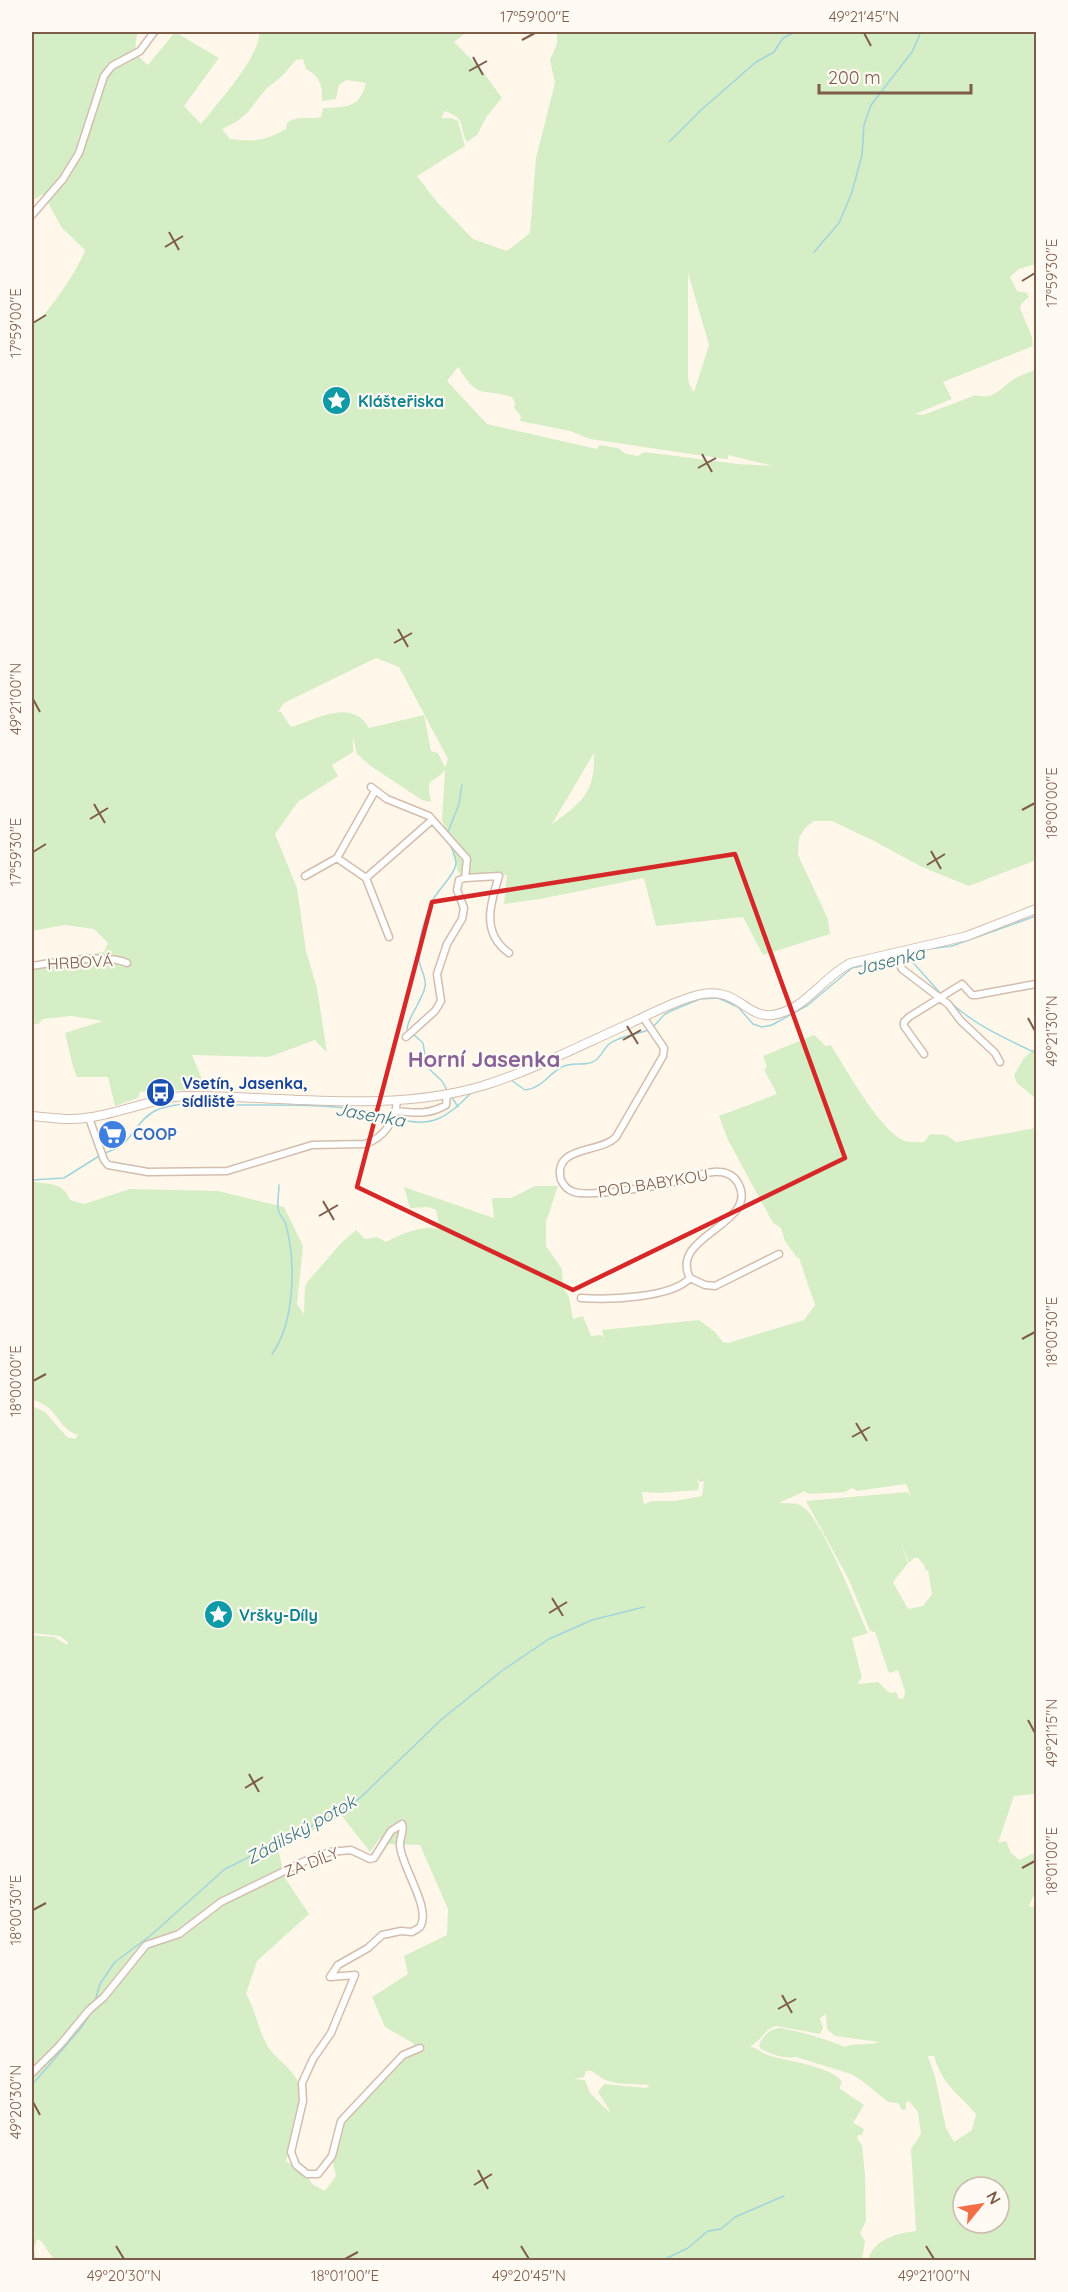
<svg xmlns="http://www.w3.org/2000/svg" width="1068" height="2292" viewBox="0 0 1068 2292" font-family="Quicksand,sans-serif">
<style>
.green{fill:#d6eec6;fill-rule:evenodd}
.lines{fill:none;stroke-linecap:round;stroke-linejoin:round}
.stream{stroke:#a1d4dd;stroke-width:1.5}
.minor-casing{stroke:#d3beae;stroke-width:9}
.tertiary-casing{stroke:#d3beae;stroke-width:10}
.minor{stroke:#fff;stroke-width:6}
.tertiary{stroke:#fff;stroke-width:8}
.marked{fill:none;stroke:#d62828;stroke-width:4.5;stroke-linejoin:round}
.ticks{fill:none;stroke:#7d5c4a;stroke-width:2}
.labels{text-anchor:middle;stroke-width:4.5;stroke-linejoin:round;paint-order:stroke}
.culture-label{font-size:16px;font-weight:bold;fill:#0d838f;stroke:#fffaf3;text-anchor:start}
.street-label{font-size:16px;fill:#7d5c4a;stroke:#fffaf3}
.transit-label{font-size:16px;font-weight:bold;fill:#164399;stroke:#fffaf3;text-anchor:start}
.shop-label{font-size:16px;font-weight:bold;fill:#366cbe;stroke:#fffaf3;text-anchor:start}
.water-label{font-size:18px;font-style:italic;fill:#3b7682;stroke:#fffaf3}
.district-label{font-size:22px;font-weight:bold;fill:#876298;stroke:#fffaf3}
.neatline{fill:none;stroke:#7d5c4a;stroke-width:2}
.ticks-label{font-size:15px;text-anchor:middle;fill:#7d5c4a}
</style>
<rect width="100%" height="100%" fill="#fef7ea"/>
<path class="green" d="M32 32H138C134 48 134 54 148 65L175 32 219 58 184 106 201 124C216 105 262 54 259 32H467L454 42 481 69 502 98 487 116 477 135 467 142C458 125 467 118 444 111L442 118H451L458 121 465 146 417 176 437 202 473 239 507 251 530 233 536 158 555 83 550 60 557 44V32H1036V264L1019 269 1010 277 1017 291 1027 293 1029 297 1021 304 1020 308 1032 337 1033 346 943 382 952 399 915 414 923 415 976 395C994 401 1001 387 1014 379 1020 375 1029 373 1036 369V860L969 886 922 867 874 841 832 821H814L805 828 799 838 798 855 828 919 830 934 763 955 743 917 656 926 644 878 540 899 504 904 507 875 459 874 442 820 445 770C430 787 426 775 431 802L422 800 372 767 357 754 353 737V752L332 765 338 776 298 802 275 834 297 888 306 951 317 988 327 1053 315 1040 269 1057 192 1055 206 1089 140 1092 138 1098 115 1106 108 1077H77L73 1067 65 1033 103 1021 71 1016 43 1019 38 1024H32V964L104 952 108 943 94 929 65 925 32 931V326C47 316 79 268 85 250L62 228 43 194 32 201ZM303 59 306 69C320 76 323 87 322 101L336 99 339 85 346 80 366 83C360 108 346 107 323 108L321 117C308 120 298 115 287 123L286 129C265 141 255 142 230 139L222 129 236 122 248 112 266 89 281 77 296 60ZM688 273 709 345 694 392 689 384 688 377ZM458 367C480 401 478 387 512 397L515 403 514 408 521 416 520 421 570 431 590 439 725 459H728V455L773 466 738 464 644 452 638 456 626 454 618 448 599 445 597 449 487 424 447 381ZM376 658 399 667 448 759 445 767 438 753 431 751 424 715 369 728C352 697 315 720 291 727L281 712H278L284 703ZM594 753C595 792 583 802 552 824Z
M814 1035 826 1046 831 1045C846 1069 880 1131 905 1141 911 1143 918 1142 924 1142L930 1134 946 1135 956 1142 1036 1128V1794L1014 1796 998 1843 1006 1841 1011 1853 1019 1860 1036 1852V1891L1029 1906 1033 1907 1036 1901V2260H868C873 2240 897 2233 916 2231L911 2149 921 2134 918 2112 909 2101 906 2103V2109L902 2110 898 2103 888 2102 861 2080 851 2074 796 2057C784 2059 770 2054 760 2048L759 2045C764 2035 770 2028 781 2028 803 2032 825 2039 845 2047 857 2042 868 2046 879 2042L835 2036 827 2029 826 2014 820 2018 823 2028 820 2034 776 2026C764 2029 761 2042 750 2046 758 2049 763 2054 771 2056 787 2061 834 2067 842 2082L839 2088 864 2105 853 2123 864 2129 862 2135H858L857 2138 862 2145 865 2175 866 2221 860 2233 865 2241 862 2260H54L42 2242 37 2239 34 2248 36 2260H32V1635L54 1637 67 1645 68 1642 60 1636 32 1633V1406L45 1412 67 1437 75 1439 78 1435C54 1426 60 1407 32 1400V1185L34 1182C50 1184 64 1183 70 1200L84 1204 130 1189 218 1191 284 1207 303 1246 297 1304 304 1314 305 1286 309 1280 341 1243 356 1230 365 1239 377 1237 386 1242C403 1233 421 1225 440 1229L436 1210 428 1207 410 1208 404 1187 494 1218 492 1198H511L535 1186H558L546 1222V1246L562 1269 563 1287 569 1297 573 1319 583 1316 591 1336 601 1335 604 1338 602 1330 699 1320 714 1331 723 1342 728 1343 804 1320 815 1305 799 1258H797L785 1241 781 1228 773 1223 728 1140 719 1116 777 1094 764 1070 767 1067 763 1056ZM696 1478 700 1482 704 1481 702 1496 675 1501H652L644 1504 642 1492 660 1493 698 1490 699 1484ZM906 1484 911 1496 907 1492 806 1501 849 1580 870 1631 875 1632 888 1671 890 1673 898 1670 905 1691 904 1698 899 1699 896 1692 890 1693 878 1682 857 1684 862 1678 852 1638 868 1633C857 1609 821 1517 802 1506 796 1502 786 1504 779 1503L805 1491 808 1494 845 1492 852 1488 857 1491ZM900 1540 909 1563 914 1558H918L925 1566V1571L928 1570 932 1594 923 1606 908 1609 893 1582 908 1563ZM342 1816 370 1852 380 1838 384 1844 420 1845 448 1909 447 1935 404 1956 408 1974 372 1997 385 2027 413 2043 417 2052 410 2054 393 2071 343 2123 332 2160 336 2176 325 2191 312 2184 308 2176 286 2161C291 2142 305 2103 299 2084 293 2068 275 2059 267 2045 258 2029 256 2011 246 1994L257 1961 309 1914 285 1878 278 1848ZM928 2056H934C943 2086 957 2092 976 2114L972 2130 954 2142 946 2128 935 2077ZM586 2071H592C609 2087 628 2083 650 2085L646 2088 604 2084 598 2092 610 2111 609 2112 590 2093 585 2080 574 2079 584 2077ZM963 2187H999V2223H963Z
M1036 1047V1099L1017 1083 1014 1075 1024 1058Z"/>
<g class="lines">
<path class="stream" d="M669 142 700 111 756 62 774 52 783 38 795 32H803
M814 252 839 223 852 192 862 155 864 125 871 105 912 52 921 32
M448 832 459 804 462 785
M907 956 942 995
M900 958 929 949 952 946 1036 916
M946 998C972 1024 1004 1038 1036 1053
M652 1028 665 1014 673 1010 700 999 718 998 738 1007 753 1024 762 1027 772 1025 808 1005 852 968 895 959
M410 1031 407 1029C408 1017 422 1001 425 987 427 978 420 969 419 960 417 939 425 917 434 898 439 889 456 873 456 863 456 858 453 851 451 846
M413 1034 423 1043 427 1067 442 1081 448 1092
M511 1080 525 1090C542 1088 547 1076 560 1068 572 1060 585 1068 596 1060 601 1056 604 1049 608 1045 618 1036 636 1035 648 1030
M451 1096 458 1107
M395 1118C431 1129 447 1118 471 1093
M103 1154C110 1151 117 1149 123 1144 136 1132 141 1116 159 1109 185 1100 213 1104 241 1105 290 1105 343 1103 391 1117
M32 1180 64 1178 99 1156
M272 1354C295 1322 296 1262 286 1225 285 1220 279 1215 278 1209 277 1202 279 1192 279 1185
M95 2001 100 1984 115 1962 150 1936 225 1869 330 1817 360 1798 442 1719 503 1670 549 1639 592 1620 644 1607
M32 2085 81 2028 92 2011
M663 2260 688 2248 708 2231 721 2229 735 2217 784 2196"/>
<defs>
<path id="minor" d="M32 215 63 179 79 153 104 76 112 66 140 51 154 32
M371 787 387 799 429 816 467 859 465 878 499 876C490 904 481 933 509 953
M337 858 375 791
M305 876 337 858 366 878 389 937
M366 878 432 820
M895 954 902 969 948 1004 961 1021 995 1053 1000 1062
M32 966C55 962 106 953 127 963
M643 1017 664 1048 663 1056 616 1137C600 1154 552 1145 561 1180 564 1186 567 1190 574 1192 592 1197 650 1187 670 1183 688 1179 725 1160 738 1183 761 1224 668 1235 690 1278L705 1285 715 1286 779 1254
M406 1037 435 1011 441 1001 437 974 447 944 462 919 464 908 457 890 459 880 465 878
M924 1054 904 1026V1022L909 1017 962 984 972 995H976L1036 984
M395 1111C414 1113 429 1115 446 1105L447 1094
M89 1118 104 1160 108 1165 148 1172 227 1171 312 1145 365 1144C384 1138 396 1120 397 1100
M581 1298C608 1300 672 1298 690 1278
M32 2073 60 2045 89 2010 104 1997 146 1945 179 1934 221 1902 305 1861 330 1852 351 1850 370 1859 374 1858 391 1831 402 1824C405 1831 399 1838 400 1846 402 1868 432 1909 420 1927 418 1929 415 1930 412 1932L401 1931 382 1935 368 1948 338 1965 330 1977 355 1975 331 2033 313 2059 302 2083 303 2101 291 2152 296 2165 307 2174H318L332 2156 341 2121 403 2055 420 2048"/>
<path id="tertiary" d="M32 1116C52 1118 72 1121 92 1117 123 1112 152 1099 183 1096 281 1095 388 1114 482 1086 534 1070 583 1044 633 1022 652 1013 671 1003 691 997 738 982 743 1018 772 1015 805 1011 823 976 851 963L967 936 1036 909"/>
</defs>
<use href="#minor" class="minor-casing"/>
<use href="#tertiary" class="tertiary-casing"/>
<use href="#minor" class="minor"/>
<use href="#tertiary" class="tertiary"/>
</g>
<path class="marked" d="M735 854 845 1158 573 1290 357 1187 432 902Z"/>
<path class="ticks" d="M864 33 871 46M522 40 535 33M473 57 483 75M469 71 487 61M169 232 179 250M165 247 183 236M1022 281 1035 273M33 323 46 315M702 454 712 472M698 468 716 458M398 629 408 647M394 643 412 633M33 699 40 712M94 804 105 823M1022 810 1035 803M90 819 108 808M931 851 941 869M33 852 46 844M927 865 945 854M1028 1018 1035 1031M627 1026 638 1044M623 1040 641 1030M323 1201 334 1220M319 1216 338 1205M1022 1339 1035 1332M33 1381 46 1374M856 1423 867 1441M852 1437 870 1427M552 1598 563 1616M549 1613 567 1602M1028 1720 1035 1733M249 1774 259 1792M245 1788 263 1777M1022 1868 1035 1861M33 1910 46 1903M782 1995 792 2013M778 2009 796 1999M33 2102 40 2115M478 2170 488 2189M474 2185 492 2174M116 2246 124 2259M521 2246 529 2259M926 2246 934 2259M345 2259 358 2252"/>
<defs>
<symbol id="sight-disc" viewBox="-11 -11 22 22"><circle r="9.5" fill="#0f9aa8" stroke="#fffaf3"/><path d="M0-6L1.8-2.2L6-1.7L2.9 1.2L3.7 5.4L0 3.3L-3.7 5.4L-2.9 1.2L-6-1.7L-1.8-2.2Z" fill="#fff"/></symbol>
<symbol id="bus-disc" viewBox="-11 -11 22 22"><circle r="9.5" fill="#1a4fb4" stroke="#fffaf3"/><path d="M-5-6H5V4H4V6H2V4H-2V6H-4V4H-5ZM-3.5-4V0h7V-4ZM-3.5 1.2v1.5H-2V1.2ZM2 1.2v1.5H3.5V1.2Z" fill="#fff"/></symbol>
<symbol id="supermarket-disc" viewBox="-11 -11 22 22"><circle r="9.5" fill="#3f7fe0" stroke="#fffaf3"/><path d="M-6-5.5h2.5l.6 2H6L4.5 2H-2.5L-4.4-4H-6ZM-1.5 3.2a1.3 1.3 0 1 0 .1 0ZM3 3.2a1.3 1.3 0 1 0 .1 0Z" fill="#fff"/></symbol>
</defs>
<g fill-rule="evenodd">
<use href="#sight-disc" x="320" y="384" width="33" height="33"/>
<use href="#bus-disc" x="144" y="1076" width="33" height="33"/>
<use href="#supermarket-disc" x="96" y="1118" width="33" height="33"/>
<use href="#sight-disc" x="202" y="1598" width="33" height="33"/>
</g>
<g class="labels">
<g class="culture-label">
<text x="358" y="407">Klášteřiska</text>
<text x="239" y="1621">Vršky-Díly</text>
</g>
<g class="street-label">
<text transform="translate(80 962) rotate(-3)" y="6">HRBOVÁ</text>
<text transform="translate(653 1183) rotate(-9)" y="6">POD BABYKOU</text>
<text transform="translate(311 1862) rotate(-21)" y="6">ZA DÍLY</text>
</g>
<g class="transit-label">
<text x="182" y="1089">Vsetín, Jasenka,<tspan x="182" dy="18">sídliště</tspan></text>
</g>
<g class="shop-label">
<text x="133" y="1140">COOP</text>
</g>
<g class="water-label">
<text transform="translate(890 961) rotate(-14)" y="6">Jasenka</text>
<text transform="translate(370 1115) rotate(10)" y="6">Jasenka</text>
<text transform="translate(301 1830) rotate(-29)" y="6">Zádilský potok</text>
</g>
<g class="district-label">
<text x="484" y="1067">Horní Jasenka</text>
</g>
</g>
<rect width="1068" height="2292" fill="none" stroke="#fffaf3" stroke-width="66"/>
<g transform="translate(981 2205) rotate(60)"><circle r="28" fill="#fffaf3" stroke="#cbbbaf" stroke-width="1.5"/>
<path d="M0-4.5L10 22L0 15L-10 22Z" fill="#f16e46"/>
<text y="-9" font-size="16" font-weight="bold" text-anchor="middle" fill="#7d5c4a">N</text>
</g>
<path d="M819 84v9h152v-9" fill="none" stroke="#7d5c4a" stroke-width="3"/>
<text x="828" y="84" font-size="18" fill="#7d5c4a" stroke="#fffaf3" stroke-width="4.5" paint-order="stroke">200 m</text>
<rect x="33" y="33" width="1002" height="2226" class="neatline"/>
<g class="ticks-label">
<text x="535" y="22">17°59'00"E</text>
<text x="864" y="22">49°21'45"N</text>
<text transform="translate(1052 273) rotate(-90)" y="5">17°59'30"E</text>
<text transform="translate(16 323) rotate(-90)" y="5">17°59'00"E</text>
<text transform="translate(16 699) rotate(-90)" y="5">49°21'00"N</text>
<text transform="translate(1052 803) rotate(-90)" y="5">18°00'00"E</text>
<text transform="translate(16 852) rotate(-90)" y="5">17°59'30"E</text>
<text transform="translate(1052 1031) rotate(-90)" y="5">49°21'30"N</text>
<text transform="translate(1052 1332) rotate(-90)" y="5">18°00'30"E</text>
<text transform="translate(16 1381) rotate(-90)" y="5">18°00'00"E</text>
<text transform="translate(1052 1733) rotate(-90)" y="5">49°21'15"N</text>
<text transform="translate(1052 1861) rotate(-90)" y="5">18°01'00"E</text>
<text transform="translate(16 1910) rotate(-90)" y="5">18°00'30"E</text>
<text transform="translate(16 2102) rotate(-90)" y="5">49°20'30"N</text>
<text x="124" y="2281">49°20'30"N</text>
<text x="345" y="2281">18°01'00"E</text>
<text x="529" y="2281">49°20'45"N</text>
<text x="934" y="2281">49°21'00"N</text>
</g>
</svg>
